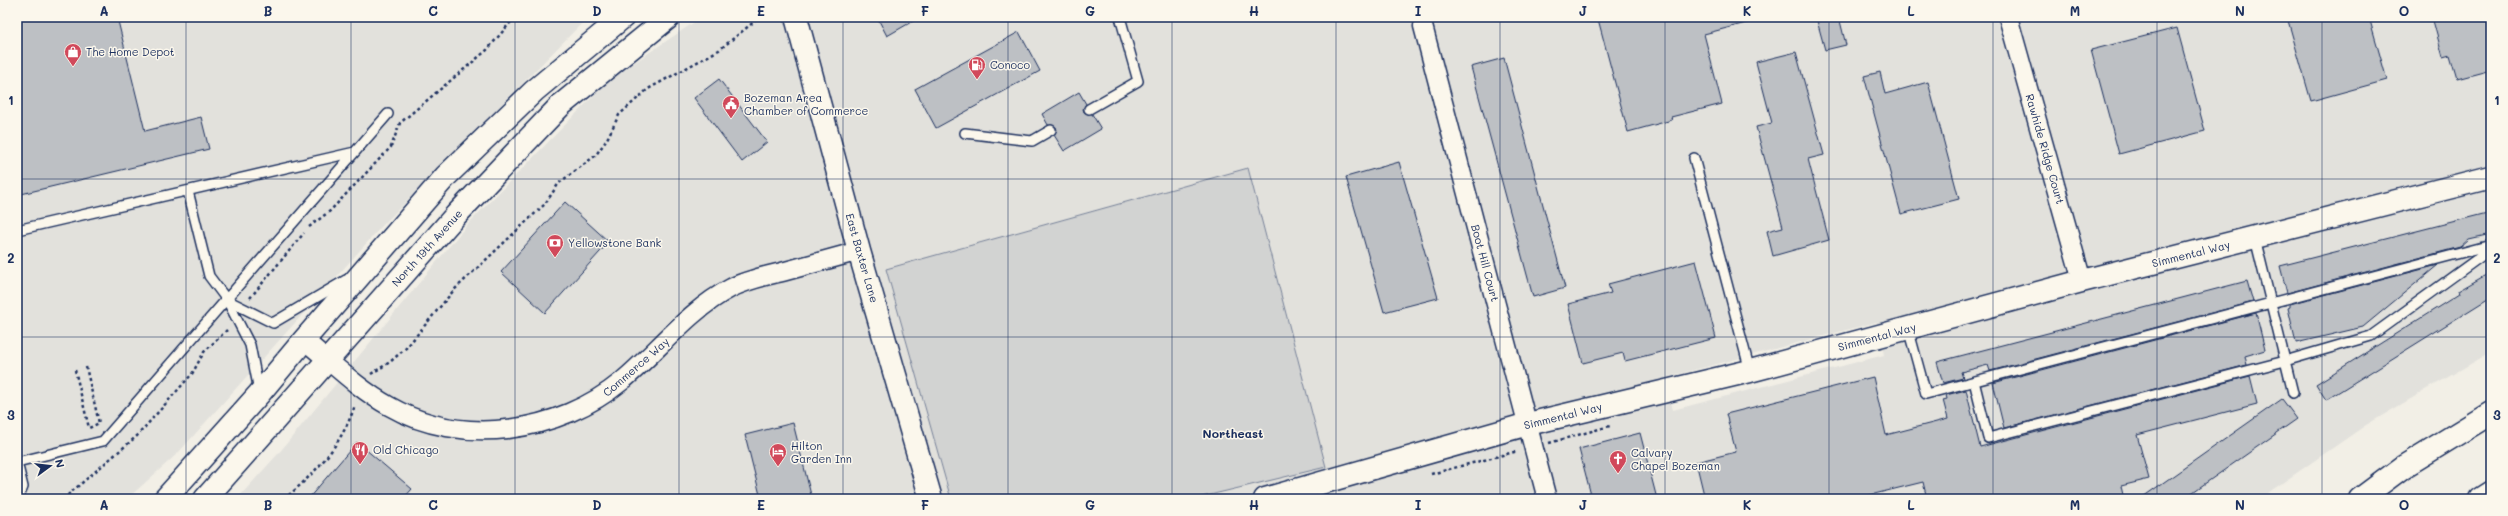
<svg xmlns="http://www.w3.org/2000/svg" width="2508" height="516" viewBox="0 0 2508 516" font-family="Mali,sans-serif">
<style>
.built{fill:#e2e1dc;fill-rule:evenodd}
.green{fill:#d2d3d2;stroke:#768198}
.building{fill:#bdc0c4;stroke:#1b2f5e}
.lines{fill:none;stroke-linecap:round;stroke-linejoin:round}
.service-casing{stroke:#1b2f5e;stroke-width:12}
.minor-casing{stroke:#1b2f5e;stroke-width:21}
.tertiary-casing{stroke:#1b2f5e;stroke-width:25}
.secondary-casing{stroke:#1b2f5e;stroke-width:25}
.primary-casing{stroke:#1b2f5e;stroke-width:25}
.motorway-casing{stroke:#1b2f5e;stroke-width:25}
.path{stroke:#1b2f5e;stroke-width:2.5;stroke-dasharray:3 3;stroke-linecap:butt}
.service{stroke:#fbf7ec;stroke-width:9}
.minor{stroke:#fbf7ec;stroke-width:18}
.tertiary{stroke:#fbf7ec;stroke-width:22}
.secondary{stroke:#fbf7ec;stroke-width:22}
.primary{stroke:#fbf7ec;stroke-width:22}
.motorway{stroke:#fbf7ec;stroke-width:22}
.grid{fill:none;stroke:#1b2f5e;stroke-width:1;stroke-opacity:0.55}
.labels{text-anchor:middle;stroke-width:3;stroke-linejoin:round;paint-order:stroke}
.poi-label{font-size:11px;fill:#1b2f5e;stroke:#fbf7ec;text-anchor:start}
.street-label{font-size:11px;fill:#1b2f5e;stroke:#fbf7ec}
.neighbourhood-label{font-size:12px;font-weight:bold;fill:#1b2f5e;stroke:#fbf7ec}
.neatline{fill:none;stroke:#1b2f5e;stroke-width:1.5}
.grid-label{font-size:13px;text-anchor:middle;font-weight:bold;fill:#1b2f5e}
</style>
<rect width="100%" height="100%" fill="#f2efe6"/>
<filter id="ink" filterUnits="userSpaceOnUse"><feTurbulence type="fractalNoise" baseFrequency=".025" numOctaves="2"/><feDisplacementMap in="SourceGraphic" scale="8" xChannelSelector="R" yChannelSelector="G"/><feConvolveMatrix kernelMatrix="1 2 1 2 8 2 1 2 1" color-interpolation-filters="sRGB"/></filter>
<g filter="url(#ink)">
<path class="built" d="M17 17H588L381 227 178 453 127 499H17Z
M702 17H2491V352L2366 425 2259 499H1193L1325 466 1248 168 886 269 951 499H237L278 454 467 225 610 79ZM1877 322 1884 355 1673 410 1664 378Z"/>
<path class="green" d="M1248 168 1326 467 1193 499H951L886 269Z"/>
<path class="building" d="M17 17H117L145 131 201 117 209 149 17 195Z
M877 17H920L887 36Z
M1607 17H1749L1750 22 1704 34 1722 104 1671 117 1672 120 1628 132 1598 19Z
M1816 17H1839L1846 45 1825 50Z
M2287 17H2369L2387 80 2311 101Z
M2432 17H2491V70L2457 79 2450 55 2443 57Z
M2177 28 2205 131 2119 154 2091 50Z
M1019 32 1040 71 936 128 915 89Z
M1796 52 1824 155 1808 159 1829 240 1773 256 1767 231 1783 227 1756 127 1772 123 1756 62Z
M1504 58 1565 288 1533 297 1471 67Z
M1880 72 1885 94 1928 82 1959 199 1901 214 1864 76Z
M719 79 767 142 742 162 694 98Z
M1079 92 1086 104 1083 109 1084 112 1092 114 1101 129 1064 151 1054 135 1057 130 1056 127 1048 125 1042 114Z
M1399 162 1438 298 1384 312 1346 177Z
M565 202 609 242 545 313 501 272Z
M2491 212V234L2469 239 2460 247 2287 293 2280 266Z
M1696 261 1716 338 1625 361 1623 353 1583 363 1568 304 1611 293 1608 284Z
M2438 265 2363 327 2296 343 2288 308 2290 307V304Z
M2491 272V297L2326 400 2316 384 2459 294 2458 291Z
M2247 281 2253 302 1990 371 1988 365 1961 372 1963 378 1943 383 1937 362Z
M2256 313 2265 350 2245 356 2247 365 2004 428 1993 383Z
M2250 376 2257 404 2137 435 2149 479 2121 486 2123 495 2107 499H1927L1923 482 1854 499H1705L1696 462 1736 452 1726 414 1873 377 1886 435 1948 419 1943 400 1947 399 1946 395 1966 390 1980 447Z
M2282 399 2297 419 2183 499H2140Z
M793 423 812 499H761L745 435Z
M1640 433 1657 499H1592L1579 449Z
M357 442 412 489 403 499H308Z"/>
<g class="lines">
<defs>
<path id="service" d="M1089 109 1138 81 1120 17
M965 133 1032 141 1051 130
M1694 158 1750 371
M188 191 209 276 227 300 250 345 259 391
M17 230 355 152
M2255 238 2293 393
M227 300 273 323 346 280
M1908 328 1926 394 2491 245
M1974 381 1988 438 2285 361 2371 336 2491 249
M17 462 103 441 388 114
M17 462 23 487 18 499"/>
<path id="minor" d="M2008 17 2082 281
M1423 26 1547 499
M304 340C331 362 358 389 389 406 462 448 559 433 622 381 658 351 689 310 731 288 746 280 765 276 782 272 808 265 834 258 859 251"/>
<path id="tertiary" d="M1265 499 1528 424 1750 371 2082 281 2491 177"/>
<path id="secondary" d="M796 17 859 251 931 499"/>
<path id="primary" d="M165 499 259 394 304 340 446 176 534 91 623 17
M205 499 456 215 561 105 669 17"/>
<path id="motorway" d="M2360 499 2403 467 2491 413
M2480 499 2491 492"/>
</defs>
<use href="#service" class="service-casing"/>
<use href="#minor" class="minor-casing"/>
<use href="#tertiary" class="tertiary-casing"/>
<use href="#secondary" class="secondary-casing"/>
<use href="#primary" class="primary-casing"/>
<use href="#motorway" class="motorway-casing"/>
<path class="path" d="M309 227 330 211 391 147 400 123 487 50 515 17
M250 298 304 233
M75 370 89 428 99 423 86 367
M371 374 390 362 407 347 454 290 545 204 559 183 595 156 606 141 619 115 648 89 719 50 755 21
M1549 443 1610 426
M1431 474 1518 451
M63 499 137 436 192 374 204 352 227 330
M284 499C315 474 343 443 355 405"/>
<use href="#service" class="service"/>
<use href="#minor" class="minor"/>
<use href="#tertiary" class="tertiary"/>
<use href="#secondary" class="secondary"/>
<use href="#primary" class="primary"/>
<use href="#motorway" class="motorway"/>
</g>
</g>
<path class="grid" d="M186 17V499M351 17V499M515 17V499M679 17V499M843 17V499M1008 17V499M1172 17V499M1336 17V499M1500 17V499M1665 17V499M1829 17V499M1993 17V499M2157 17V499M2322 17V499M17 179H2491M17 337H2491"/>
<defs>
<symbol id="shop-pin" viewBox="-11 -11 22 30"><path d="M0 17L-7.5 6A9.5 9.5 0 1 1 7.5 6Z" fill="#d1495b" stroke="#fbf7ec"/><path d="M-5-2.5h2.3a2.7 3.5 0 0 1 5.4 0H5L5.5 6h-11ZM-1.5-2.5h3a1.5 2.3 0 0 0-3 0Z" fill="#fff"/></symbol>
<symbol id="fuel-pin" viewBox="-11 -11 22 30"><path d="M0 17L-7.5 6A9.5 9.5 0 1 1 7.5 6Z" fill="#d1495b" stroke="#fbf7ec"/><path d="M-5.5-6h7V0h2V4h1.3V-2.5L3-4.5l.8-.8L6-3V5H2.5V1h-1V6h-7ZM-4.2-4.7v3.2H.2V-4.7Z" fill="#fff"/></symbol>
<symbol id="civic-pin" viewBox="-11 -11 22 30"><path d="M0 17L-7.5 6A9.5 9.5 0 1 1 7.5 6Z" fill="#d1495b" stroke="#fbf7ec"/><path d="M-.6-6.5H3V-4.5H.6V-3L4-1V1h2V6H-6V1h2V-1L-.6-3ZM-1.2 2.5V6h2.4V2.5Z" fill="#fff"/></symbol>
<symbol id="bank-pin" viewBox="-11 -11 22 30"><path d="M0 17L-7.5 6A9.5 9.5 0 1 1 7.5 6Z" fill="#d1495b" stroke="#fbf7ec"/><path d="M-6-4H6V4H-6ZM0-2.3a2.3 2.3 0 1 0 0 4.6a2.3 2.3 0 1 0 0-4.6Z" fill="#fff"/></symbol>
<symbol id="restaurant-pin" viewBox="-11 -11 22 30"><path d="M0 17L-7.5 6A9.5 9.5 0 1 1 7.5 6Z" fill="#d1495b" stroke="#fbf7ec"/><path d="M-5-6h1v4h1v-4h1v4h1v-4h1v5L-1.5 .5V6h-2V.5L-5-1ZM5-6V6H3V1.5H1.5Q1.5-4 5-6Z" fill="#fff"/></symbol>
<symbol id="hotel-pin" viewBox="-11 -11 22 30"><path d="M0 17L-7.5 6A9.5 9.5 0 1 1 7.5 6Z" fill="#d1495b" stroke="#fbf7ec"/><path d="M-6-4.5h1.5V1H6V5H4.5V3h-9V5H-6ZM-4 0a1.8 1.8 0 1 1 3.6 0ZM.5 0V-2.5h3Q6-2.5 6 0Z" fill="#fff"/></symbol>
<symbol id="church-pin" viewBox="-11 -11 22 30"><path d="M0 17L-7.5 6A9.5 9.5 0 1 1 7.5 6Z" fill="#d1495b" stroke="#fbf7ec"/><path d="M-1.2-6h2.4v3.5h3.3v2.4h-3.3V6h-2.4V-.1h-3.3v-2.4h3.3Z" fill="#fff"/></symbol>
</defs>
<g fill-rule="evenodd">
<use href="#shop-pin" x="63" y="42" width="20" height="27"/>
<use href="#fuel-pin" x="967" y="55" width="20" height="27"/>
<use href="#civic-pin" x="721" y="94" width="20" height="27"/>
<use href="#bank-pin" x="545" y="233" width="20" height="27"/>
<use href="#restaurant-pin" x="350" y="440" width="20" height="27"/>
<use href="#hotel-pin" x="768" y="442" width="20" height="27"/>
<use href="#church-pin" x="1608" y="449" width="20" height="27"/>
</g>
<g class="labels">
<g class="poi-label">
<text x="86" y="56">The Home Depot</text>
<text x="990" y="69">Conoco</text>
<text x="744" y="102">Bozeman Area<tspan x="744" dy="13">Chamber of Commerce</tspan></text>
<text x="568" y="247">Yellowstone Bank</text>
<text x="791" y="450">Hilton<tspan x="791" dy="13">Garden Inn</tspan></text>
<text x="373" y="454">Old Chicago</text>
<text x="1631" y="457">Calvary<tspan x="1631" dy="13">Chapel Bozeman</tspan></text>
</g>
<g class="street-label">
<text transform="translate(2045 149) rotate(74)" y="4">Rawhide Ridge Court</text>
<text transform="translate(427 248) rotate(-48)" y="4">North 19th Avenue</text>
<text transform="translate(2191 254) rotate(-14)" y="4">Simmental Way</text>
<text transform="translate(862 258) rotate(74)" y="4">East Baxter Lane</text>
<text transform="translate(1485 263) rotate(75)" y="4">Boot Hill Court</text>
<text transform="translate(1877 337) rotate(-15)" y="4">Simmental Way</text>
<text transform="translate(636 367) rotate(-41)" y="4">Commerce Way</text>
<text transform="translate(1563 416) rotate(-14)" y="4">Simmental Way</text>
</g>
<g class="neighbourhood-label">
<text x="1233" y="438">Northeast</text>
</g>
</g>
<rect width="2508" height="516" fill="none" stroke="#fbf7ec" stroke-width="44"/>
<g transform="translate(50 466) rotate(75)" stroke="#fbf7ec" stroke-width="3" paint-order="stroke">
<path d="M0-3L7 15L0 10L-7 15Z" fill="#1b2f5e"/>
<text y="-6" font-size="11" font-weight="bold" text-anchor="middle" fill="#1b2f5e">N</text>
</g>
<rect x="22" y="22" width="2464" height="472" class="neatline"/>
<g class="grid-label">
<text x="104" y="16">A</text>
<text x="268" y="16">B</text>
<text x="433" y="16">C</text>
<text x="597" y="16">D</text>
<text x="761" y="16">E</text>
<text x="925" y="16">F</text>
<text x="1090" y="16">G</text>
<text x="1254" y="16">H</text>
<text x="1418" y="16">I</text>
<text x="1583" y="16">J</text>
<text x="1747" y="16">K</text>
<text x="1911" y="16">L</text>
<text x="2075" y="16">M</text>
<text x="2240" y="16">N</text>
<text x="2404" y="16">O</text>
<text x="11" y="105">1</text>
<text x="2497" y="105">1</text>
<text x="11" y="263">2</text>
<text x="2497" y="263">2</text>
<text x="11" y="420">3</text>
<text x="2497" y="420">3</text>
<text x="104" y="510">A</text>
<text x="268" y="510">B</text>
<text x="433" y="510">C</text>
<text x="597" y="510">D</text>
<text x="761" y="510">E</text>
<text x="925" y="510">F</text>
<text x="1090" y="510">G</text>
<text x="1254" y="510">H</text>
<text x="1418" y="510">I</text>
<text x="1583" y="510">J</text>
<text x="1747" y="510">K</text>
<text x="1911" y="510">L</text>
<text x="2075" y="510">M</text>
<text x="2240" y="510">N</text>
<text x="2404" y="510">O</text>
</g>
</svg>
